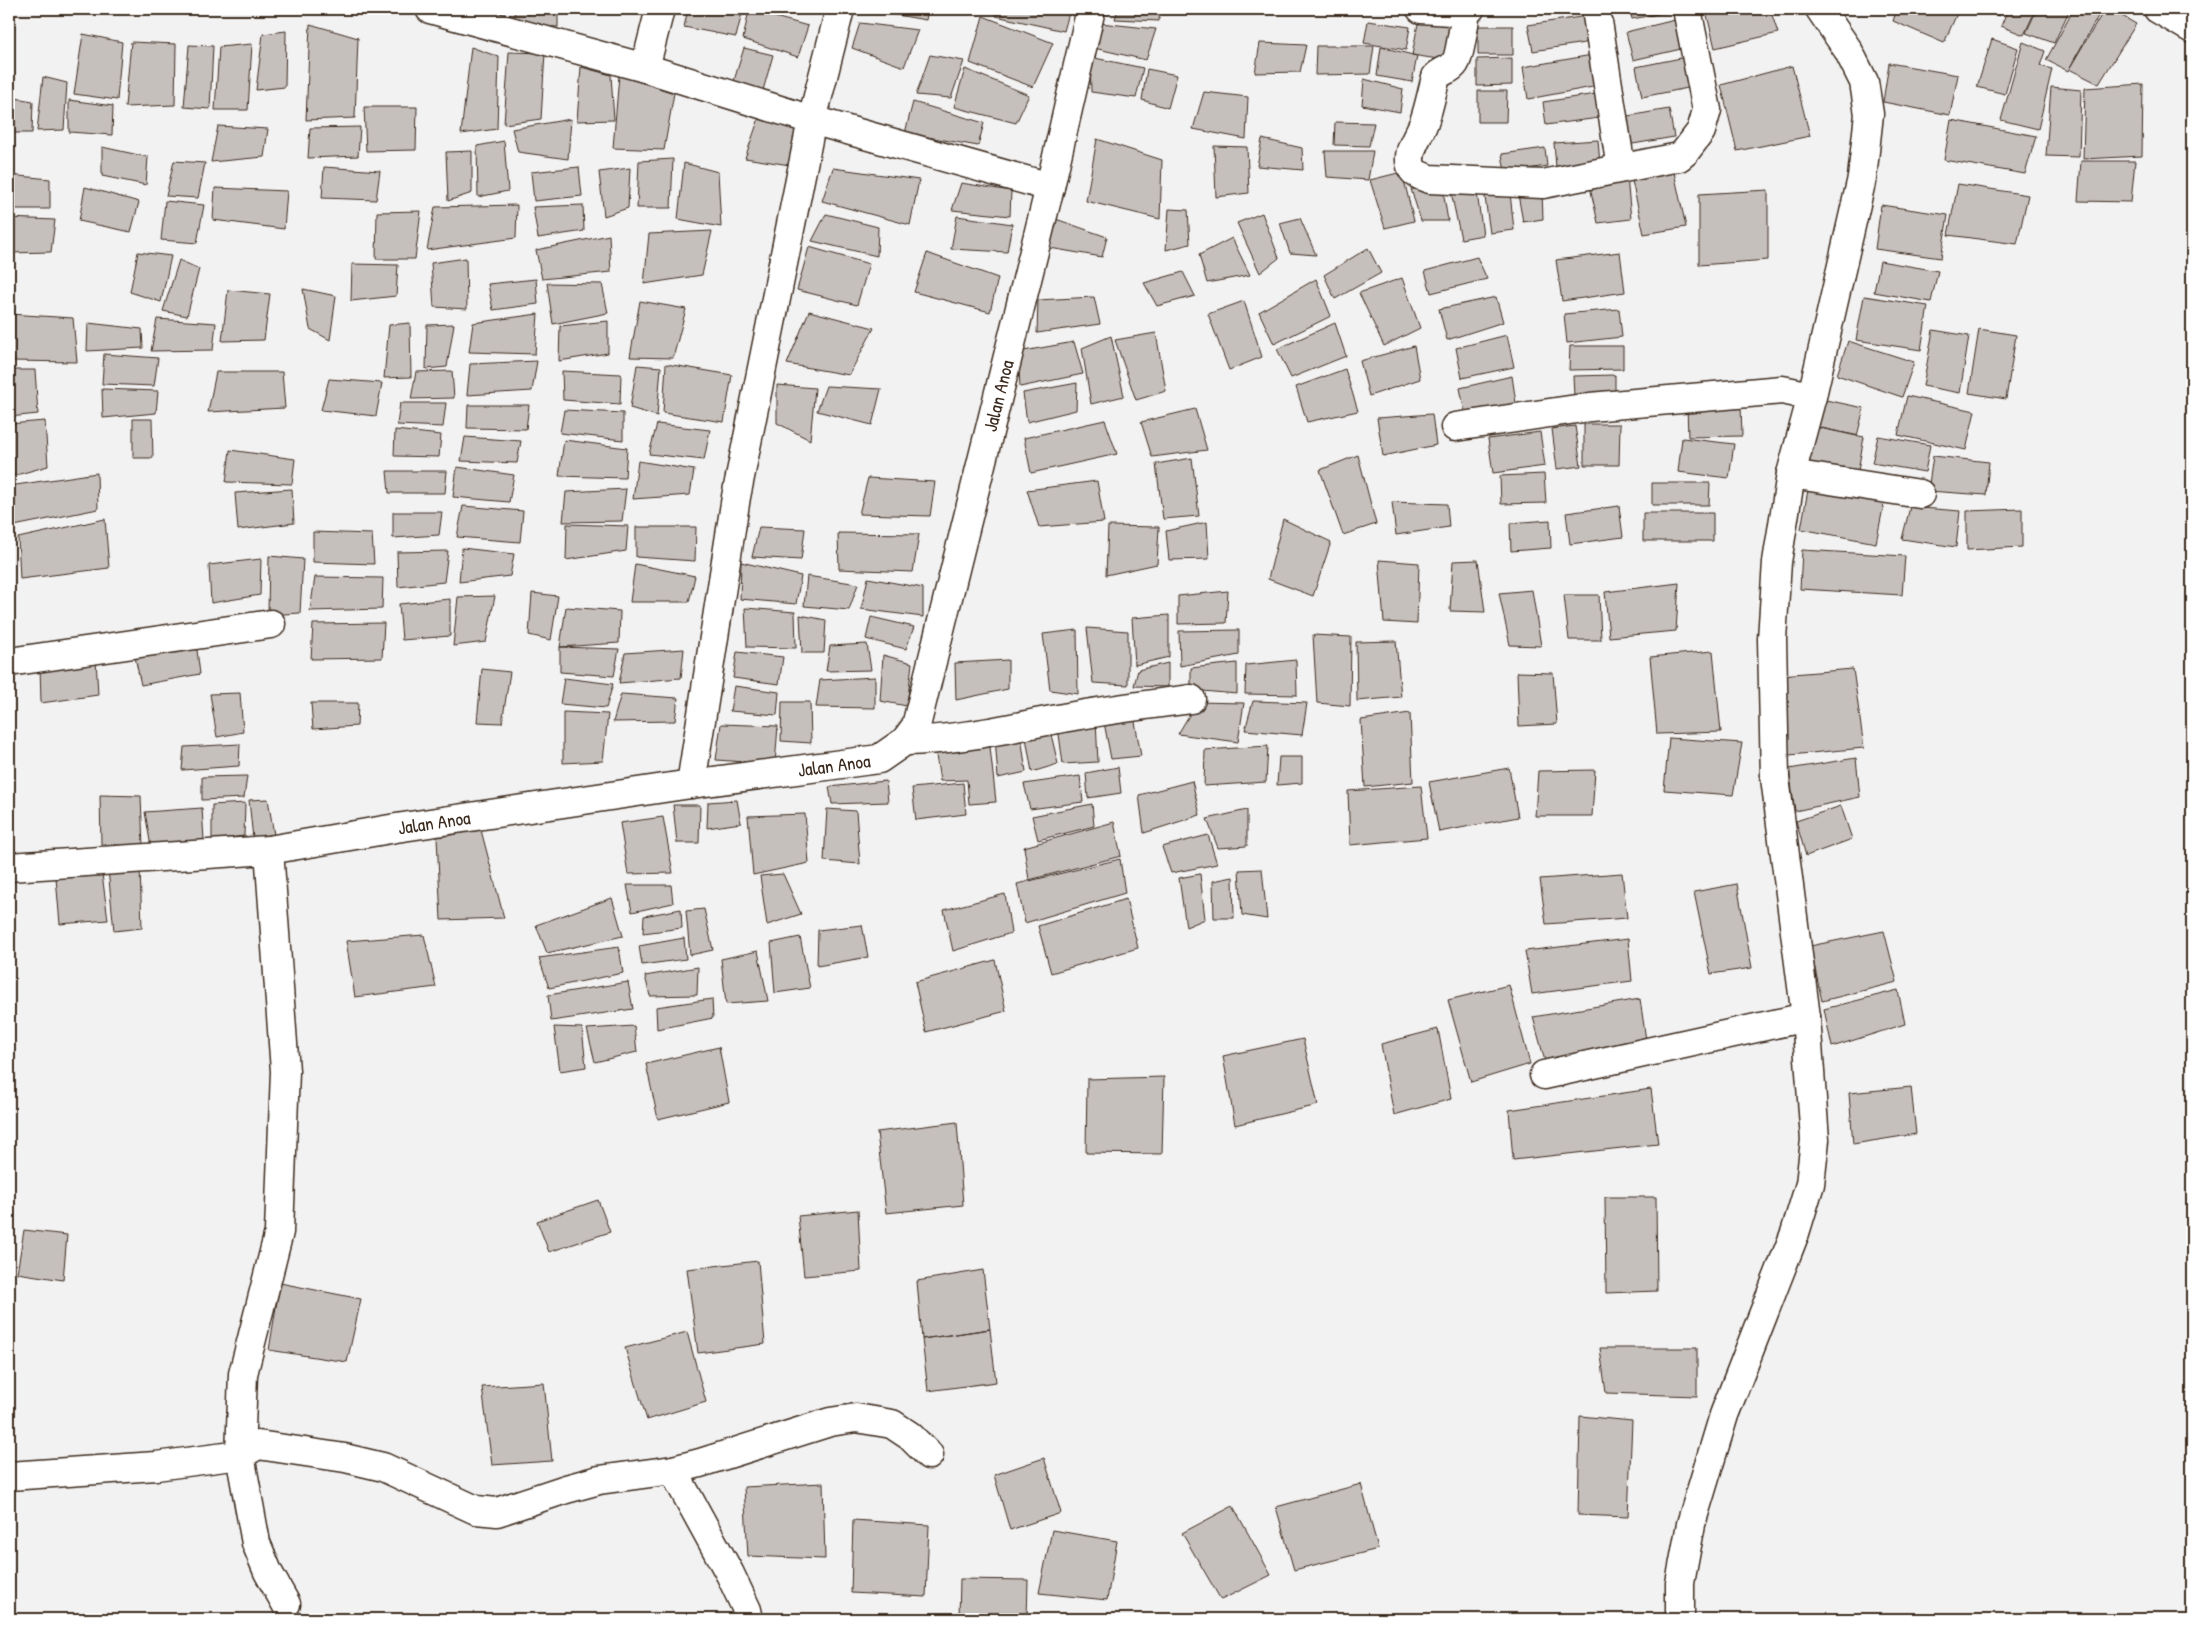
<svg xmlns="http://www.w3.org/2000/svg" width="2201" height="1628" viewBox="0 0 2201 1628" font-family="'Patrick Hand',sans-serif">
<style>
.building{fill:#c6c0bd;stroke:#3b2a1e}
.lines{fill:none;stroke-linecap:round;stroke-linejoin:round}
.minor-casing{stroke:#3b2a1e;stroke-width:31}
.major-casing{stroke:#3b2a1e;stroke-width:31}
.minor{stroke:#fff;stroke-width:28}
.major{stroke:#fff;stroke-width:28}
.labels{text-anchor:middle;stroke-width:5;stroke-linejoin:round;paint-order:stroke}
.street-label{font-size:19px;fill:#3b2a1e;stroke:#fff}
</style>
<rect width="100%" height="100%" fill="#f3f2f2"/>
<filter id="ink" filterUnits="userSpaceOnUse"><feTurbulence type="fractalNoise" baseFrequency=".02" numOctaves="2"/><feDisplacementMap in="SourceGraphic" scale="10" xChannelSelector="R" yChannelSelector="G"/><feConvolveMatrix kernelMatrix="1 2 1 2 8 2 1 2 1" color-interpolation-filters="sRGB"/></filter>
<g filter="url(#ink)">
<path class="building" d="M514 9H558V27L515 25Z
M688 9H743L736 37 684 27Z
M781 9H816L817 14Z
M862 9H928L926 20Z
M998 9H1070L1064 31 996 16Z
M1118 9H1160L1159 21 1115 19Z
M1630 9H1679V10L1632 19Z
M1714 9H1770L1778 33 1715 48 1706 11Z
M1897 9H1959L1944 43 1893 21Z
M1981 9H2001L1999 16Z
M2008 9H2036L2024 35 2001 26Z
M2037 9H2070L2054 43 2026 33Z
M2074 9H2102L2068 71 2046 60Z
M2105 9H2110L2136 24 2099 84 2069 69Z
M749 10 808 26 798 57 743 39Z
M983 16 1053 43 1033 87 970 63Z
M1587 16 1591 42 1533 51 1528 25Z
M1419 18 1458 24 1451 61 1412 55Z
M1675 20 1681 49 1633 60 1626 32Z
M1368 21 1410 27 1406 50 1364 43Z
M860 23 918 30 904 67 852 48Z
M1100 23 1156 29 1146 60 1094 48Z
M310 24 358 38 355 118 306 120Z
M1478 26H1513V55H1478Z
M286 31 285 87 256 90 263 34Z
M83 34 122 42 117 100 74 94Z
M1992 39 2018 48 2005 94 1977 87Z
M131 42 176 44 175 105 125 107Z
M2023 42 2045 51 2040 66 2052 69 2038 129 2001 120Z
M1260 43 1306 45 1300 72 1255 73Z
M252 44 248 110H215L219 47Z
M189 45 213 46 210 109 184 107Z
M1316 46H1374L1370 74 1315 75Z
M471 47 499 57 497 129 461 134Z
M1381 47 1417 56 1412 82 1377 76Z
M744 48 773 55 762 94 732 87Z
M509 52 545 53 541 119 504 124Z
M930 55 964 61 951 98 916 95Z
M1592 55 1598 86 1528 99 1523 67Z
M1090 57 1143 68 1136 98 1091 92Z
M1686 57 1693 87 1642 97 1636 67Z
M1512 58V85L1477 86V59Z
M1889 63 1958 75 1950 115 1883 102Z
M1792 66 1810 136 1737 151 1721 85Z
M581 67 611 75 614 120 577 121Z
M965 69 1029 95 1016 123 954 107Z
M1147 69 1177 75 1168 108 1142 100Z
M619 75 674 93 664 150 613 148Z
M43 77 67 83 64 130 37 131Z
M1364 79 1403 89 1400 112 1362 105Z
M2143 84 2142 156 2083 159 2085 88Z
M2051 87 2081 90 2079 157 2046 156Z
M1478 91H1507L1506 122H1478Z
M1204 92 1248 97 1246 139 1193 129Z
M1596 94 1599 118 1546 125 1543 102Z
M9 97 33 101 32 133H9Z
M69 100 113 106 112 135 69 132Z
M913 102 984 123 978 146 905 133Z
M364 107H417L416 150 366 151Z
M1669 109 1674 137 1627 145 1622 117Z
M759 118 797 126 796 166 745 158Z
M571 119 568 159 518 152 512 129Z
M1951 120 2036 136 2025 174 1944 160Z
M1335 122 1374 123 1369 146 1334 145Z
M218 126 268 129 264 157 211 162Z
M360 127 358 156 308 158 310 128Z
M1097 139 1162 160 1160 219 1086 201Z
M1262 139 1302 148 1303 170 1257 166Z
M1598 140 1600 164 1556 167 1554 143Z
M504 141 508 191 478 197 477 146Z
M1214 146 1247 147 1249 193 1216 197Z
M102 147 148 157 146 185 102 176Z
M1545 148 1547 166 1505 172 1502 154Z
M472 151V193L448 201 446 152Z
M1325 151H1373L1368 180 1327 177Z
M673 159 671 208H637L639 161Z
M174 161 205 163 198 198 166 196Z
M2081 161H2135L2131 202 2078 201Z
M684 163 718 172 721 227 678 219Z
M1672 163 1686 227 1644 234 1630 172Z
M324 167 380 171 376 200 322 198Z
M579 167 582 196 534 201 531 172Z
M630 168 628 208 604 216 599 172Z
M833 168 919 180 910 225 822 201Z
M1402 172 1414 221 1385 228 1370 180Z
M9 175 50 179V209H9Z
M1627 177 1631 219 1598 223 1589 182Z
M961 183 1011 191 1010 216 952 210Z
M1958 184 2028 195 2017 244 1948 235Z
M85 187 139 202 131 232 79 221Z
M215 188 287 191 284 229 213 220Z
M1411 189 1443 190 1448 221H1421Z
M1517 189 1542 192 1543 219 1523 222Z
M1484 190 1510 193 1514 230 1490 233Z
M1768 190V260L1699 265V194Z
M1451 192 1477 193 1483 235 1461 239Z
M165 201 204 205 197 243 161 240Z
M517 205 516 238 427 250 435 207Z
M583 205 584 231 538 238 533 207Z
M1881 205 1948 215 1941 258 1875 249Z
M1169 209 1188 210 1190 244 1166 250Z
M421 211 415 259H376L377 212Z
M1262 213 1279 258 1260 273 1237 223Z
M826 214 878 227 877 256 812 241Z
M957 216 1012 224 1007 252 951 249Z
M9 218 55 220 51 252 9 253Z
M1053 218 1107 237 1102 257 1044 247Z
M1300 218 1316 255 1290 253 1280 223Z
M712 231 702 275 644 284 649 234Z
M609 235 611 272 542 279 536 250Z
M1232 238 1250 275 1207 283 1199 255Z
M809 247 869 264 857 305 797 290Z
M1368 248 1381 273 1335 299 1324 275Z
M138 252 171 256 161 302 130 292Z
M1620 252 1625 292 1562 301 1556 260Z
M927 253 998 278 990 312 914 292Z
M1477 257 1487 279 1431 293 1425 271Z
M466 258 467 309 434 307 431 263Z
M179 260 199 269 187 316 163 311Z
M1880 261 1938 271 1931 302 1874 292Z
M352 264 398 265 396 296 351 301Z
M1183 272 1195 296 1157 306 1144 283Z
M1402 278 1420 328 1384 346 1359 293Z
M536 279 538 304 493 310 488 284Z
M1316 279 1331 316 1274 344 1259 312Z
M547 283 602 284 608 313 553 324Z
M303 289 336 296 330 340 310 329Z
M228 290 270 294 264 340 222 341Z
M1864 296 1928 306 1921 350 1856 340Z
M1094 297 1100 324 1037 333 1038 300Z
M1496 297 1503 322 1447 340 1439 309Z
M640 301 686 309 673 358 630 357Z
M1244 301 1262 357 1229 370 1208 314Z
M1619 309 1622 337 1567 343 1564 314Z
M809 311 874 328 849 375 787 364Z
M9 314 73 318 77 362 9 361Z
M538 314 535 354 469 352 473 323Z
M157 319 216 323 213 350 151 351Z
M608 321V353L559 361 560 326Z
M88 323 142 329 143 348 87 351Z
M410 323 411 377 384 378 389 325Z
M1335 323 1346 356 1291 378 1277 349Z
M454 324 447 367 426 369 427 325Z
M1979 329 2016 335 2006 399 1969 393Z
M1933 330 1969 336 1960 393 1923 386Z
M1156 333 1166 391 1136 400 1115 340Z
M1507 335 1514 367 1462 378 1456 348Z
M1111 336 1124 396 1091 404 1082 348Z
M1848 341 1914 362 1902 397 1837 375Z
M1074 342 1083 374 1020 387 1018 352Z
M1414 346 1420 379 1369 396 1360 361Z
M1570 346H1623V369L1569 370Z
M104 354 158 358 154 386 102 384Z
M537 361 532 391 467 395 470 364Z
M666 364 732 375 724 422 663 413Z
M637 365 661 367 657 416 630 408Z
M1345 369 1358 411 1307 422 1296 387Z
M9 370H35L38 414 9 417Z
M452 371 454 398 411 399 416 372Z
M562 371 621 374 620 404 563 400Z
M216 372H282L285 408 208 412Z
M1615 375V395L1574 396 1573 376Z
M1512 376 1516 403 1465 413 1460 388Z
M329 379 382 383 376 416 321 410Z
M1077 383 1076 410 1027 422 1023 393Z
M777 385 815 388 810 440 777 423Z
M826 386 881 389 872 425 817 411Z
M102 389 158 391 156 413 103 418Z
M1907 396 1975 411 1966 450 1898 435Z
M1821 399 1864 408 1857 436 1816 427Z
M400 403H446L443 427 397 425Z
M468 405H529L526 429 467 428Z
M1741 406 1742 436 1688 437 1687 407Z
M1195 409 1207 450 1152 457 1141 422Z
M564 410 623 413V440L560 433Z
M1432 414 1436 445 1383 456 1377 418Z
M133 419H152L153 458H133Z
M1105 420 1117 454 1031 473 1024 438Z
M45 421 48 466 9 477V424Z
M657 424 710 430 704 460 649 454Z
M1584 424H1620L1619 465H1584Z
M1575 426 1581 466 1557 469 1552 429Z
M1816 427 1864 437 1856 482 1807 471Z
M395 430 441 435 439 457 394 456Z
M1540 432 1545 466 1493 473 1488 439Z
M1878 436 1930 445 1925 472 1872 463Z
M465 437 521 441 517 463 461 461Z
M1682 438 1734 444 1729 478 1678 472Z
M564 440 627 448 625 478 559 476Z
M230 450 295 459 292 484 226 482Z
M1358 455 1376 524 1343 535 1320 470Z
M1933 456 1989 462 1986 495 1928 491Z
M1192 458 1199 516 1163 519 1156 464Z
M638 461 694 470 690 495 633 499Z
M457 467 514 475 509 502 453 497Z
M387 471H447L445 493H389Z
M97 473 98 509 9 527V486Z
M1544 474 1546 503 1501 504 1500 476Z
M868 478 935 482 930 516 859 514Z
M1097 481 1104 522 1039 527 1027 490Z
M1652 483H1710L1709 505H1652Z
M1809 484 1885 498 1876 543 1801 529Z
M292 489 294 523 238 530 235 493Z
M626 489 622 521 563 522 566 492Z
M1392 502 1447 504 1449 527 1396 535Z
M463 506 523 511 520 542 457 537Z
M1619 506 1623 537 1570 544 1566 513Z
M1910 507 1960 511 1956 547 1902 539Z
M2022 509V547L1967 550V511Z
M393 512H442L439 535 393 538Z
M1643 513H1713V541H1643Z
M105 519 109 568 20 579 18 538Z
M1283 519 1331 542 1313 596 1268 579Z
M1550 520 1551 548 1511 551 1510 523Z
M1207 522 1209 559 1169 560 1166 531Z
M567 524 628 526 626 551 566 560Z
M1108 526 1159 527 1157 564 1106 575Z
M636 527H696L695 561 636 557Z
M759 527 805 529 801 560 752 557Z
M313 532 372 534 374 564 313 562Z
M838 533 919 534 913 572 839 569Z
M462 548 514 554 510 576 459 582Z
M1802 550 1905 556 1902 595 1800 589Z
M448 551 444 582 398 587 397 552Z
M269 556 303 559 300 613 268 615Z
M261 559 260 595 211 603 209 565Z
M1379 560 1419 563 1417 624 1384 622Z
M1478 560 1485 612 1450 611 1453 561Z
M741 562 801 576 796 604 740 599Z
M635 564 695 576 689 602H630Z
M807 576 858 584 849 610 804 606Z
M315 577 383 578 382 609 310 611Z
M868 578 923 588V617L861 609Z
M1679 583 1676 631 1609 637 1605 592Z
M1532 590 1541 646 1510 645 1499 593Z
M1228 591 1226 623 1178 624V596Z
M532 593 558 596 551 640 529 635Z
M1564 595H1599L1601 640H1569Z
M495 596 486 642 453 646 458 597Z
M450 599V636L402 640 399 604Z
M566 607 620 611 619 643 560 647Z
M745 608 795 612 796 648 747 647Z
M800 615 826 620 824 653H802Z
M1169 615V657L1135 665 1132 618Z
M871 617 914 627 906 649 866 639Z
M384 623 382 658 311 659 313 624Z
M1087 628 1128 631V685L1093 683Z
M1077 630 1078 694 1050 690 1043 634Z
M1239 630V655L1180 666 1179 631Z
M1313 635 1351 637 1350 706 1317 703Z
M1396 641 1401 697 1357 701 1356 642Z
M196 642 200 674 141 685 134 652Z
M867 644 871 670 826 671 830 646Z
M560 647 619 649 614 676 560 672Z
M684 649 681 678 619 683 625 653Z
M1713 651 1721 732 1657 734 1650 657Z
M737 652 783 657 779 684 733 678Z
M883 655 912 663 907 706 880 701Z
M96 658 98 695 41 703 40 665Z
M1008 660V689L956 700 955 663Z
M1296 660 1297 695 1245 694 1246 665Z
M1168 663V687L1134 686 1138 670Z
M1237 663V694L1191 690V668Z
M482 669 510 672 502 723 477 722Z
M1853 669 1864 748 1779 756 1769 676Z
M1517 672 1553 673 1557 724 1519 726Z
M875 677V708L816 707 820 680Z
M564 678 613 684 606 708 560 704Z
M734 686 779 692 777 715 730 711Z
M240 693 243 732 217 737 210 694Z
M621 694 678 698 675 721 613 722Z
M1253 701 1307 703 1302 735 1245 730Z
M782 702H810L811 743 781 741Z
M1197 702 1244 703 1238 742 1178 734Z
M311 703H358L357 726 313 729Z
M563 712 608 714 603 761 563 763Z
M1410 713 1413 782 1365 787 1361 720Z
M1134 716 1141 756 1111 759 1103 717Z
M1096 720 1098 762 1063 764 1058 727Z
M721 724 778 726 775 764 716 760Z
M1050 730 1058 764 1032 772 1025 732Z
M1021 736 1026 772 998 778 995 737Z
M1669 738 1742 743 1733 795 1664 790Z
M240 744 239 766 182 770 184 747Z
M1268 746 1266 782 1204 786 1205 750Z
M990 747 996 802 969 804 967 780 940 781 935 749Z
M1279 757H1302V783L1277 785Z
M1856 758 1860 797 1795 811 1789 769Z
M1118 767 1121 793 1088 798 1086 773Z
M1509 768 1518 817 1439 832 1429 782Z
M1595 770 1592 816H1535L1538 771Z
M247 776 244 798 202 800V777Z
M1080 776 1083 802 1030 809 1024 784Z
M886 781 888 802 832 804 829 787Z
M1192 781 1200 815 1144 833 1139 795Z
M963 783 966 814 916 820 912 788Z
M1421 786 1427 838 1350 845 1348 791Z
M100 795 141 796 143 847 101 844Z
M268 799 274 835 253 839 249 800Z
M737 800 741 823 707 828 708 802Z
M245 803 244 836 212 840V805Z
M1092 804 1094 826 1038 840 1032 816Z
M673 805H700L699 843H677Z
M1841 806 1852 839 1806 856 1796 821Z
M202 808 204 840 151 847 145 812Z
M827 809 856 811 860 864 824 861Z
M1247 810V846L1218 848 1207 819Z
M805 814 809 863 753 875 748 816Z
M663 817 673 873 628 874 620 823Z
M1114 822 1121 856 1029 880 1024 847Z
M481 830 504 918 441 920 437 837Z
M1208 835 1217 864 1171 873 1162 847Z
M1120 859 1125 893 1025 923 1017 884Z
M140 868 142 928 114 931 108 869Z
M1262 869 1267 919 1242 915 1239 870Z
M1622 873 1627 918 1546 924 1540 879Z
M102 874 108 920 60 924 56 878Z
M783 874 801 914 767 925 760 876Z
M1200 874 1205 919 1186 927 1179 878Z
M1233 877 1234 918H1214L1213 881Z
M1737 884 1752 968 1711 974 1694 892Z
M627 885H671L673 903 632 912Z
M1005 894 1011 933 953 951 944 910Z
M612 898 623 936 547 953 536 925Z
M1126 899 1138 948 1051 973 1038 926Z
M681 909 682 928 643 933 644 916Z
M704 909 713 950 690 955 686 911Z
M862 925 868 957 817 966 818 930Z
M1884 931 1897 982 1822 1001 1810 946Z
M424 935 436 987 355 997 346 941Z
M800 937 810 988 775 993 771 943Z
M684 938 686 959 642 965 639 946Z
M1628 939 1632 981 1532 994 1525 951Z
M619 947 623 973 549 988 539 958Z
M758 951 768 1001 726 1004 721 959Z
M995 960 1006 1011 926 1032 915 982Z
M698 967 697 995 650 996 645 976Z
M628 982 633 1009 551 1021 548 995Z
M1509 985 1530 1064 1471 1082 1448 1000Z
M1898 990 1905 1024 1832 1047 1824 1009Z
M712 999 713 1018 657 1029 656 1007Z
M1640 999 1647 1047 1546 1065 1533 1017Z
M634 1026 637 1052 595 1062 587 1029Z
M554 1027 582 1028 586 1067 560 1071Z
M1438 1029 1451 1099 1394 1115 1381 1044Z
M1303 1039 1318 1105 1235 1125 1223 1056Z
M719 1047 729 1102 658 1119 646 1064Z
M1164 1077 1162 1154 1086 1153 1087 1079Z
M1911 1087 1916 1134 1853 1144 1849 1093Z
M1651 1089 1658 1144 1513 1160 1509 1110Z
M957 1122 963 1205 886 1213 877 1132Z
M1605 1197H1656L1657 1291 1606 1293Z
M598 1200 610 1232 549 1252 537 1221Z
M858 1210 861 1271 804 1276 798 1216Z
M24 1230 67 1235 63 1280 17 1273Z
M758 1261 765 1344 698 1353 687 1269Z
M983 1270 990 1329 922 1339 917 1281Z
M280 1283 361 1299 347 1362 269 1350Z
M990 1329 996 1382 928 1391 922 1339Z
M687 1332 706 1402 647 1420 625 1348Z
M1600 1348H1697V1396L1606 1393Z
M544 1383 552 1461 492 1465 482 1387Z
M1580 1416 1632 1421 1628 1517 1578 1515Z
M1044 1458 1061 1513 1010 1530 994 1475Z
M823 1483 825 1559 748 1556 744 1487Z
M1361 1484 1378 1549 1294 1570 1276 1507Z
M1233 1506 1271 1575 1221 1600 1182 1533Z
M853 1520 929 1525 926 1597 851 1593Z
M1052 1530 1117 1541 1107 1600 1039 1593Z
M960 1579 1028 1580 1027 1619H959Z"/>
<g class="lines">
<defs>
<g id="minor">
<path d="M430 9 645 68 812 120 1050 187"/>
<path d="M1421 9 1466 12"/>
<path d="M1470 9 1466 12C1464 23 1460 56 1455 63 1450 71 1441 70 1436 77 1432 92 1429 108 1424 122 1419 136 1406 151 1411 166 1413 174 1422 176 1429 179L1543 184 1679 157 1685 152 1701 131 1707 110 1687 9"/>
<path d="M1596 9 1621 168"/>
<path d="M645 68 660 9"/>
<path d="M1455 427 1590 407 1782 390 1812 396"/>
<path d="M1791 474 1920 494"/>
<path d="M9 662 271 624"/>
<path d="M905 741C964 740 1016 726 1074 716 1112 709 1152 704 1191 699"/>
<path d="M691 784 736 497 812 120 840 9"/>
<path d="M269 850 285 1071 279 1232 243 1374 240 1455 258 1445 345 1458 383 1467 476 1510 497 1512 566 1489 599 1480 673 1470 700 1463 830 1422 856 1418 892 1424 910 1436 929 1455"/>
<path id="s1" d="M9 867 269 850 396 828 691 784 879 759 905 741 916 726 1050 187 1091 9"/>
<path d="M1544 1075 1806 1017"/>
<path d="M673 1470 730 1574 747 1610 749 1619"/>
<path d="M9 1476 156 1466 240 1455 256 1543 268 1572 286 1604"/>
<path d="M1680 1619V1583L1691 1524 1724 1415 1795 1233 1810 1184 1815 1140 1806 1017 1775 778 1772 639 1777 562 1791 474 1812 396 1862 178 1869 114 1864 82 1848 50 1820 9"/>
</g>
<path id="major" d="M2158 9 2192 29"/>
</defs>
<use href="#minor" class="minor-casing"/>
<use href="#major" class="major-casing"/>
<use href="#minor" class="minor"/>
<use href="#major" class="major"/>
</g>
</g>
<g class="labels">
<g class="street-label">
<text dy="7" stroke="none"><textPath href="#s1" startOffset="1268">Jalan Anoa</textPath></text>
<text dy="7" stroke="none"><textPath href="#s1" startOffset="832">Jalan Anoa</textPath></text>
<text dy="7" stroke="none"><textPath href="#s1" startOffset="428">Jalan Anoa</textPath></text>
</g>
</g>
<rect width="2201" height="1628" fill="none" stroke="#fff" stroke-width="30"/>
<rect x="15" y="15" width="2171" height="1598" fill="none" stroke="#3b2a1e" stroke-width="2" filter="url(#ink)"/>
</svg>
